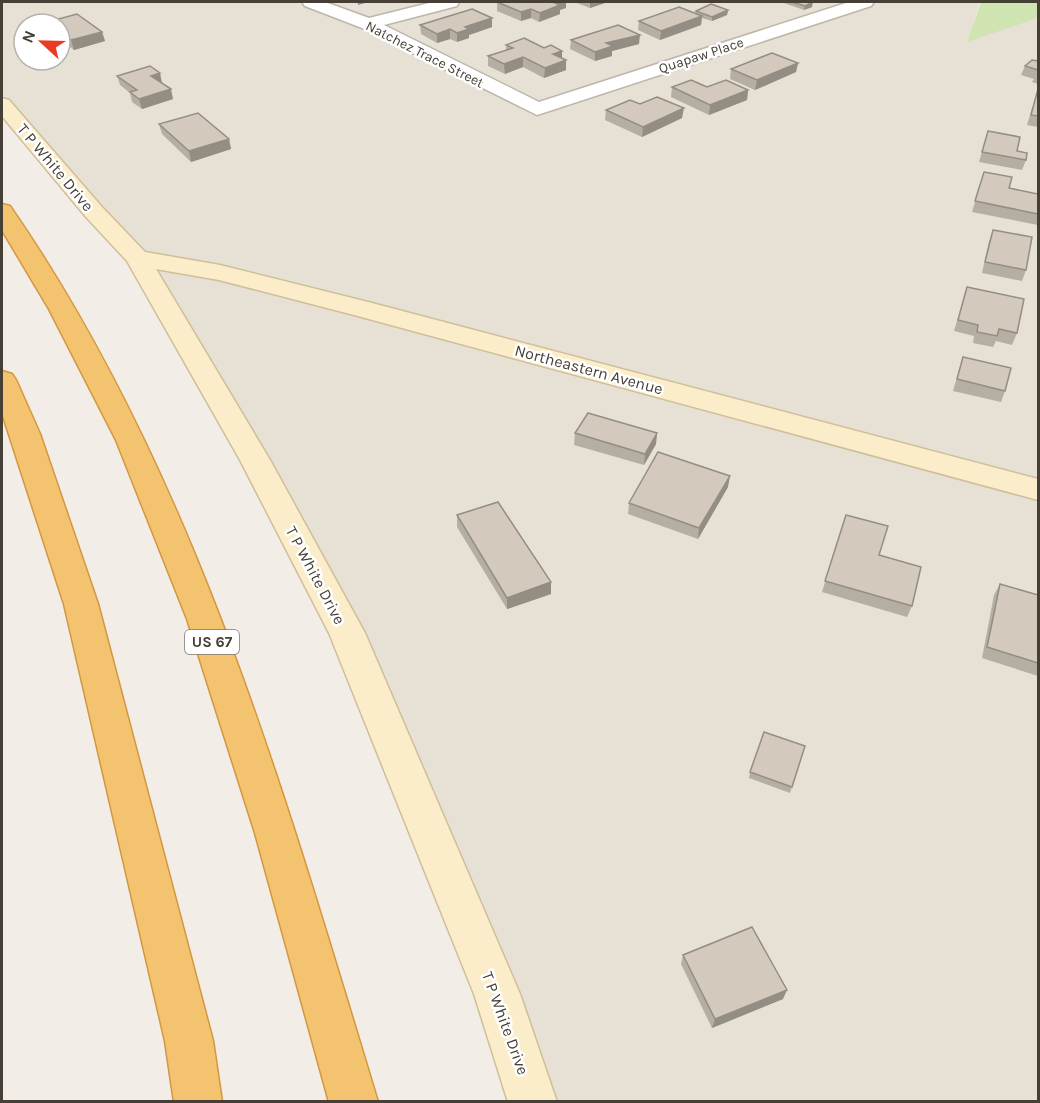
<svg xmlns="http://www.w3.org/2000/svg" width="1040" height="1103" viewBox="0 0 1040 1103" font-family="Karla,sans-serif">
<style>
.residential{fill:#e6e0d5;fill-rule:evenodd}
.green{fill:#d0e4b2}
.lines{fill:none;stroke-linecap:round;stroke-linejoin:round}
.street-casing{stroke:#bdb6aa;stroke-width:3}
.secondary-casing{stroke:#cfbf99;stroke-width:3}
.highway-casing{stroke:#d39741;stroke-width:3}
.street{fill:#fff;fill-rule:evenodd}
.secondary{fill:#fbedc9;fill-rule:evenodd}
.highway{fill:#f4c370;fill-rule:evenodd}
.wall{fill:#b5aea3}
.shaded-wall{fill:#948d84}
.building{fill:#d3cabd;stroke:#948d84;stroke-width:1.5}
.labels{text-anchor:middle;stroke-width:5;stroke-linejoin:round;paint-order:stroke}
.far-street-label{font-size:14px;fill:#453f36;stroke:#fff}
.shield{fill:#fff;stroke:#7d7972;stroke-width:1.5}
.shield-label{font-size:15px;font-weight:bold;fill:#453f36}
.street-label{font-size:16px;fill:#453f36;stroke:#fff}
</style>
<rect width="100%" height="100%" fill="#f2eee7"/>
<path class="residential" d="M2 2H980L968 41 1038 18V1101H533L347 633 137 258 2 104ZM24 24H60V60H24Z"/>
<path class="green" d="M981 2H1038V18L967 42Z"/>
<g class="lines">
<defs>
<path id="street" d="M302 2H325L369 18 433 2H459L457 6 384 25 539 102 849 2H874L871 6 537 115 362 28 305 6Z"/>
<path id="secondary" d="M2 98 9 100 102 207 145 252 220 265 372 303 1038 479V500L354 315 219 280 156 269 270 460 365 633 520 994 557 1102H508L474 994 329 633 240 460 127 261 86 217 2 116Z"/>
<path id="highway" d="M2 204 10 206C195 474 284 793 378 1102H329L255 833 187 619 116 440 49 309 2 230Z
M2 371 12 374 16 380 40 434 98 604 213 1041 222 1102H174L165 1041 64 604 2 413Z"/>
</defs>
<use href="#street" class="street-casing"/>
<use href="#secondary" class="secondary-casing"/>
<use href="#highway" class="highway-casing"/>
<use href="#street" class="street"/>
<use href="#secondary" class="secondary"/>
<use href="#highway" class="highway"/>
</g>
<path class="wall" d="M497 2 566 8 560 10V14L539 22 531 18 521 21 497 11Z
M574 2H608L590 8Z
M781 2H810L812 7 804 10Z
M728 10 727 15 712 21 702 18 701 25 660 40 638 30 639 21 695 13 696 11Z
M77 14 102 32 105 41 74 50 60 39V24H48L47 22Z
M420 25 492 27 469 35V38L457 42 450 39 437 43 421 34Z
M571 40 639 44 612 51V56L595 61 570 49Z
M506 45 562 58 566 70 544 78 523 67 505 74 488 66V56L506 50Z
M1038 61V84L1032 82 1034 79 1021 75 1025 66Z
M798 63 796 72 755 90 730 79 731 69Z
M117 76 162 83 173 99 142 109 132 102 130 93 120 85Z
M672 87H707L748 90 747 100 709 115 671 97Z
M1038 89V127L1027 125Z
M640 104 682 118 642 137 605 120 606 110Z
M159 124 229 139 231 149 191 162 162 134Z
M988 131 1017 151 1026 160 1022 170 979 162Z
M984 172 1009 188 1038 194V225L972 212Z
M993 230 1026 270 1022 281 982 273 989 241Z
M967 287 1017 333 1012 345 996 341 993 347 973 343 974 336 954 331Z
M963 357 1005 391 1001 402 953 391Z
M575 433H657L656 444 644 465 574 445Z
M728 487 698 539 628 514 629 503Z
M457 515 551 582V594L507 609 457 527Z
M846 515 879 555 912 606 907 617 822 592Z
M1000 584 1038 595V676L982 658 994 595Z
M805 746 790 793 749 778 750 772Z
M683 955 783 999 712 1028 681 964Z"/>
<path class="shaded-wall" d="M358 2H369L358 5Z
M559 2H566V8L560 10V14L539 22 540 13 555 3Z
M590 2H608L590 8Z
M813 2 812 7 804 10 805 6Z
M531 9V18L521 21V12Z
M728 10 727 15 712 21V17Z
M702 16 701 25 660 40 661 31Z
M492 18V27L469 35V38L457 42V33L465 27Z
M450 29V39L437 43V34Z
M102 32 105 41 74 50 71 40Z
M640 35 639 44 612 51V56L595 61V52L606 43Z
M562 51V60L553 54Z
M523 57V67L505 74 504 64Z
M566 60V70L544 78 545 68Z
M798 63 796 72 755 90 757 80Z
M160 73 162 83 151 76Z
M171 89 173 99 142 109 139 99Z
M748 90 747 100 709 115 710 105Z
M684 108 682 118 642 137 643 127Z
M229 139 231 149 191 162 189 151Z
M657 433 656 444 644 465 645 454Z
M730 476 728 487 698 539 699 528Z
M551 582V594L507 609V598Z
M787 990 783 999 712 1028 715 1019Z"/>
<path class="building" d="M497 2H559L555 3 560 5 540 13 531 9 521 12Z
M792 2H813L805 6Z
M711 4 728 10 712 17 696 11Z
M679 7 702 16 661 31 639 21Z
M472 9 492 18 465 27 469 29 457 33 450 29 437 34 420 25Z
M77 14 102 32 71 40 60 32V24H50L47 22Z
M618 25 640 35 606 43 613 46 595 52 571 40Z
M524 38 544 48 551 45 562 51 553 54 566 60 545 68 523 57 504 64 488 56 513 48 506 45Z
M772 53 798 63 757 80 731 69Z
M1032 60 1038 61V70L1025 66Z
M150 66 160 73 151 76 171 89 139 99 130 92 137 90 117 76Z
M691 80 707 87 726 80 748 90 710 105 672 87Z
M1038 89V116L1031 115Z
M657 97 684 108 643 127 606 110 630 100 640 104Z
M198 113 229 139 189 151 159 124Z
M988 131 1020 137 1017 151 1027 153 1026 160 982 152Z
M984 172 1012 177 1009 188 1038 194V214L975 201Z
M993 230 1032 237 1026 270 985 262Z
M967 287 1024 299 1017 333 999 329 997 336 977 332 978 325 958 320Z
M963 357 1011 368 1005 391 957 379Z
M588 413 657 433 645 454 575 433Z
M658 452 730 476 699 528 629 503Z
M498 502 551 582 507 598 457 515Z
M846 515 888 526 879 555 921 567 912 606 825 581Z
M1000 584 1038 595V663L987 647Z
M764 732 805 746 792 787 750 772Z
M752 927 787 990 715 1019 683 955Z"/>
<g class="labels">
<g class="far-street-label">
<text transform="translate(425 54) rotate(27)" y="5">Natchez Trace Street</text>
<text transform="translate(701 55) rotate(-18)" y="5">Quapaw Place</text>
</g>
<rect class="shield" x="185" y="630" width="54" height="24" rx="4.5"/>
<g class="shield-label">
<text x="212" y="647">US 67</text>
</g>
<g class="street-label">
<text transform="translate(56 167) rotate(50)" y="6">T P White Drive</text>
<text transform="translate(589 369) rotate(15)" y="6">Northeastern Avenue</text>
<text transform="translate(316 575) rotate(62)" y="6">T P White Drive</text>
<text transform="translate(506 1023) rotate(70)" y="6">T P White Drive</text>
</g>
</g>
<rect width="1040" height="1103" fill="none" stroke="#453f36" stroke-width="6"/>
<g transform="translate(42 42) rotate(292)"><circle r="28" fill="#ffffff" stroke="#b5b2af" stroke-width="1.5"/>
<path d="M0-4.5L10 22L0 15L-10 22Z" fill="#ec3b25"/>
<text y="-9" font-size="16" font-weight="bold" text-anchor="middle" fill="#453f36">N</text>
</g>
</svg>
